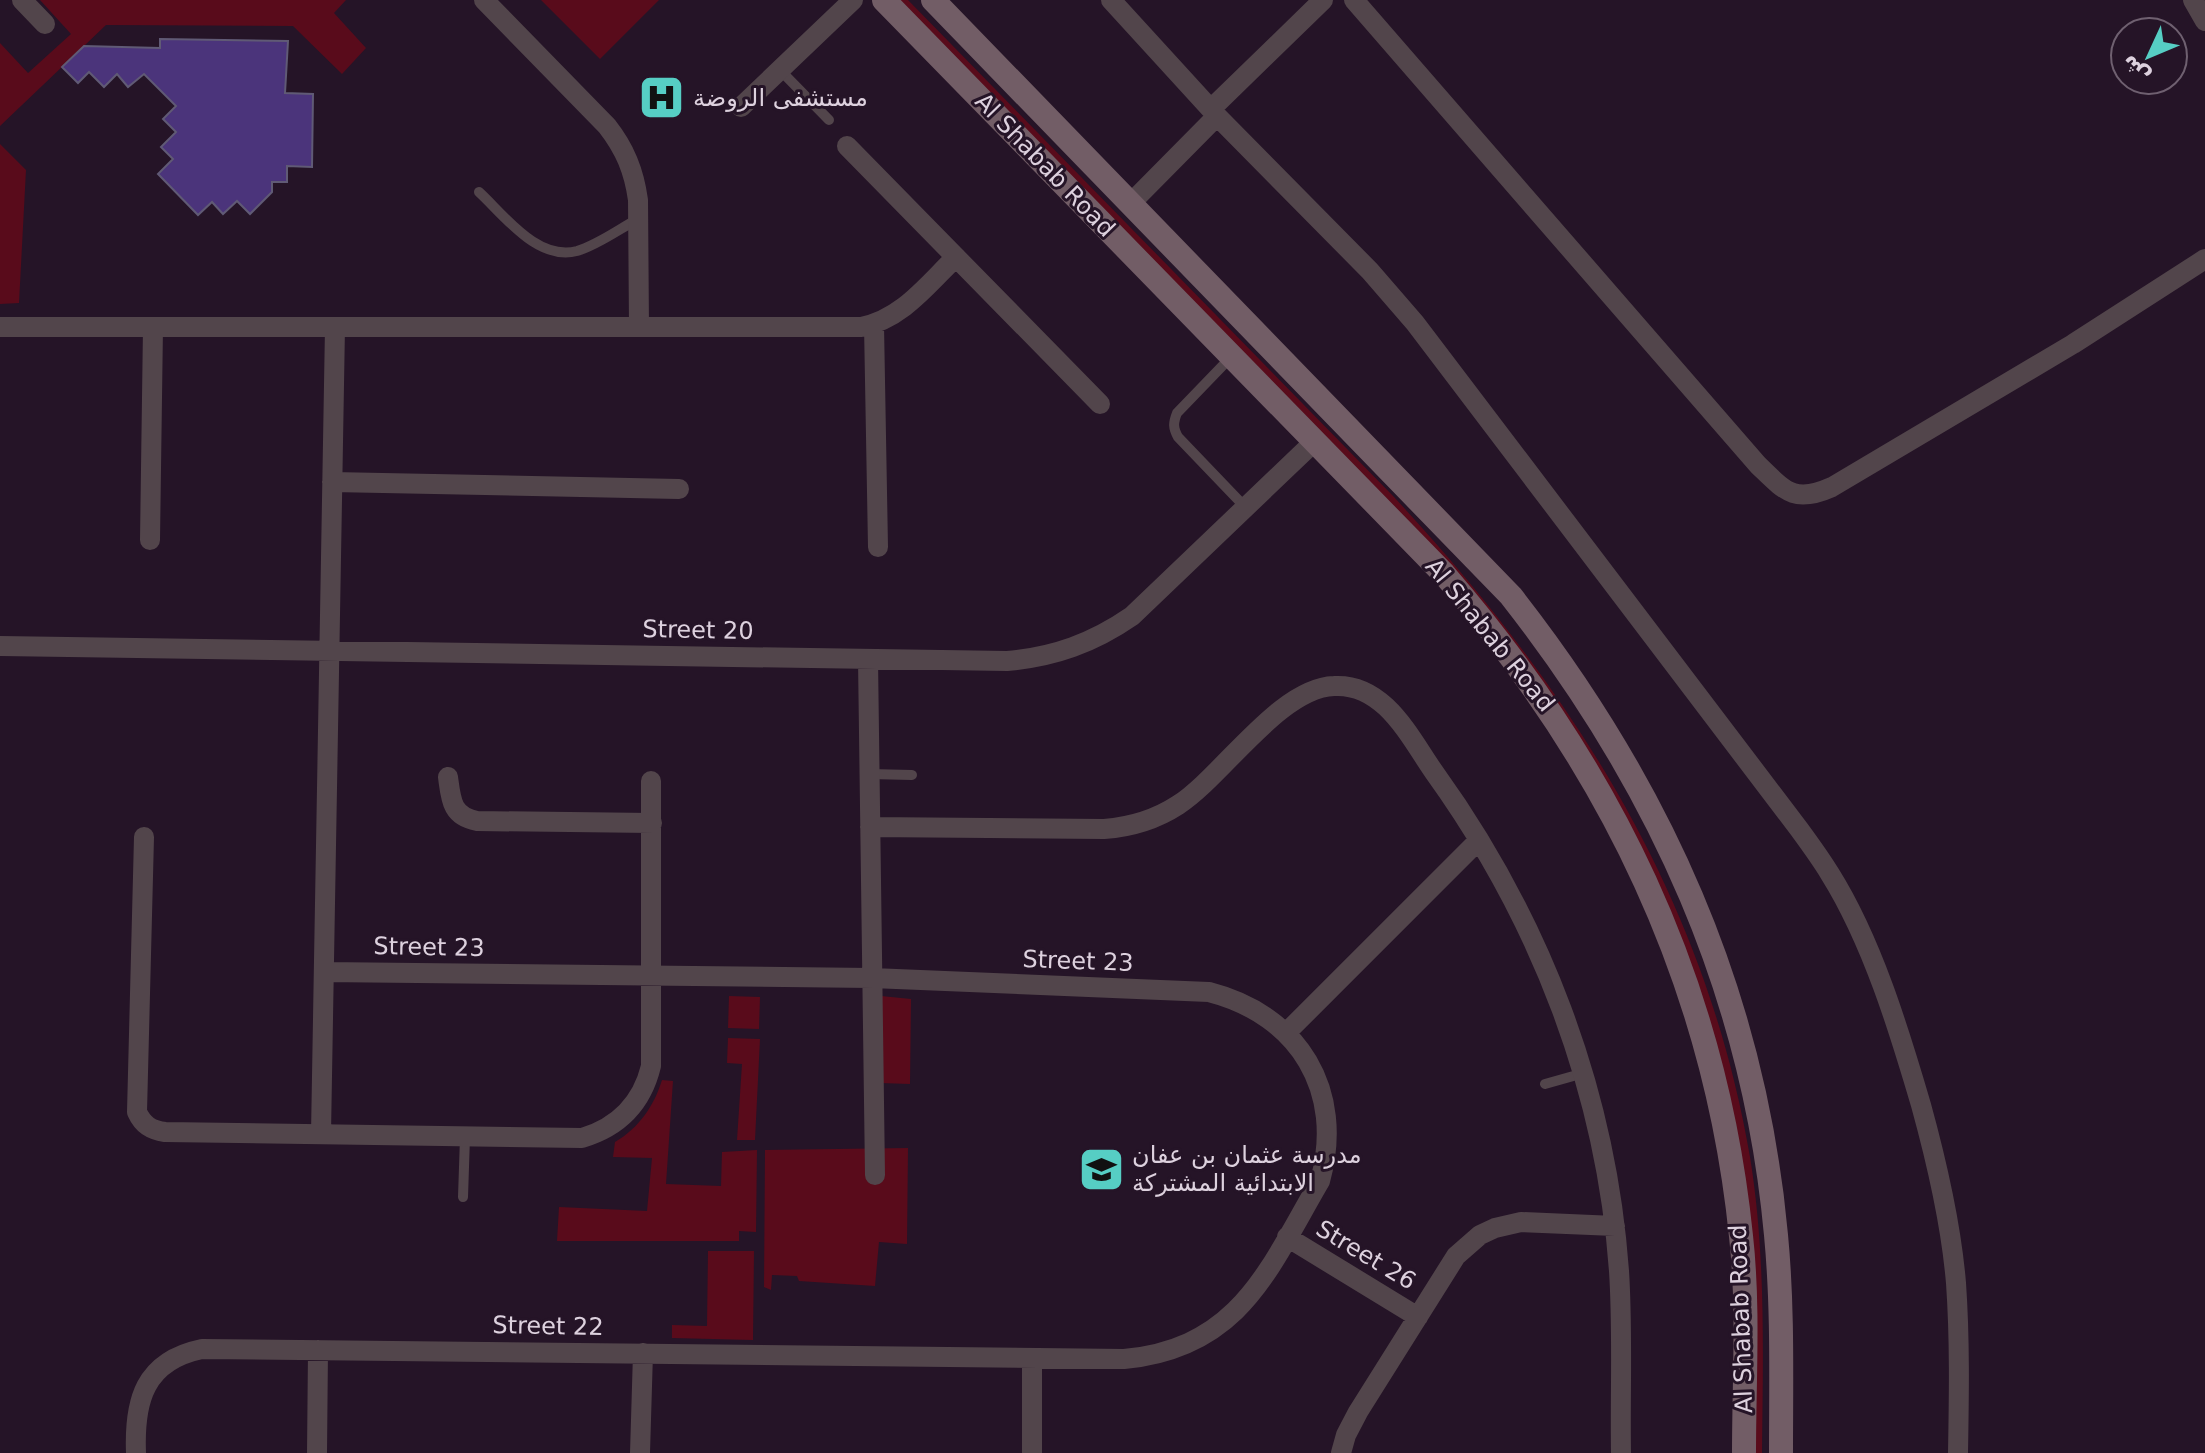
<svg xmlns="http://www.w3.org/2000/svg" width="2205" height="1453" viewBox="0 0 2205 1453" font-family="'DejaVu Sans',Vazirmatn,sans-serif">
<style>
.green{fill:#590b1b}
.building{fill:#4b347b;stroke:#605a75;stroke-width:2}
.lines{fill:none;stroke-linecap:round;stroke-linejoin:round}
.lane{stroke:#52454b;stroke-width:10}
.street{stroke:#52454b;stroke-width:20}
.secondary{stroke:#725d66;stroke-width:24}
.labels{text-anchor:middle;stroke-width:6;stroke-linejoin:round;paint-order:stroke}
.poi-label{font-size:24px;fill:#ddd1de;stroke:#251427;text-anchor:start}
.street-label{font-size:24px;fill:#ddd1de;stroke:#251427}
</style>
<rect width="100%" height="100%" fill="#251427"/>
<path class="green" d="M40 0H346L334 13 366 48 342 74 293 26 106 25 0 126V43L28 73 71 34Z
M541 0H659L600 59Z
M891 0H908L1394 497C1572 689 1705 895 1750 1157 1766 1255 1763 1355 1762 1453H1748L1751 1297 1675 942 1511 652Z
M0 144 26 170 19 303 0 304Z
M729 996 760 997 759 1029 728 1028Z
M881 996 911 999 910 1084 880 1083Z
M728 1038 760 1039 755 1140H737L742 1064 727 1063Z
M662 1080 673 1081 666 1184 721 1186 722 1152 757 1150 756 1232 739 1231V1241H557L559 1207 647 1211 652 1158 613 1157 615 1142C639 1128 654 1106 662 1080Z
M908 1148 907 1244 879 1242 875 1286 799 1281 797 1276 772 1275 771 1290 764 1287 765 1150Z
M708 1251H754L753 1340 672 1338V1325L707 1326Z"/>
<path class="building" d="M160 39 288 41 285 93 313 94 312 167 287 166V182H272V192L250 214 237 201 223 214 212 202 198 215 158 174 173 159 161 147 176 132 163 119 176 106 144 74 128 87 117 74 104 87 89 72 78 83 62 67 84 46 160 48Z"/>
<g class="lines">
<path class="lane" d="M780 70 829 120
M479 192C505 216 537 261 577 251 598 245 619 229 638 219
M1231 357 1177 413C1173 423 1173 428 1178 437L1246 508
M869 774 912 775
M1545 1084 1584 1073
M463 1197 465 1137"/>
<path class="street" d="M22 0 45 24
M484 0 607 126C625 149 634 171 638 200L639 327
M1111 0 1217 116 1370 271 1415 323 1799 829C1810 844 1821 859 1830 874 1872 941 1899 1030 1921 1105 1937 1163 1951 1223 1956 1283 1960 1340 1959 1397 1958 1453
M1354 0 1758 465C1785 491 1794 504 1832 487L2073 344 2205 259
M2193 0 2205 21
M741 107 853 0
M1211 109 1323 0
M847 146 1100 404
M1130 204 1217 116
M874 325 878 547
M0 327H861C902 319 927 285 956 257
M332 482 679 489
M150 540 153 327
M0 646 1007 661C1054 657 1093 643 1132 616L1315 441
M868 659 875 1175
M448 777C451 799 451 816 477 821L652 823
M870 827 1104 829C1131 827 1155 820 1178 805 1223 776 1279 688 1334 686 1384 683 1409 736 1434 772 1540 919 1606 1090 1619 1271 1623 1331 1620 1393 1621 1453
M144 837 137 1112C143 1125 151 1130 165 1132L582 1138C619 1127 642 1103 651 1066V781
M1286 1033 1479 840
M321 1134 335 327
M1287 1237 1418 1317
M136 1453C134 1401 144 1361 202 1349L1124 1359C1240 1348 1268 1270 1320 1181 1345 1091 1299 1015 1209 992L872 978 324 972
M317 1453 318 1350
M640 1453 643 1353
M1032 1453V1358
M1341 1453 1346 1435 1358 1412 1456 1256 1480 1235 1495 1228 1521 1222 1615 1226"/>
<path class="secondary" d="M884 0 1444 574C1610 766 1715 981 1741 1236 1749 1308 1744 1381 1744 1453
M933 0 1511 596C1660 786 1754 994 1776 1235 1783 1308 1781 1380 1781 1453"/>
</g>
<defs>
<symbol id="hospital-square" viewBox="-11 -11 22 22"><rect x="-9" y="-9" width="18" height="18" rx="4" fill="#56cec4" stroke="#251427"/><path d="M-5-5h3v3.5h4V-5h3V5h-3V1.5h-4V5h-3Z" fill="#111"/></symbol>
<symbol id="school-square" viewBox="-11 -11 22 22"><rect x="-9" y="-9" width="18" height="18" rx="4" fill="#56cec4" stroke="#251427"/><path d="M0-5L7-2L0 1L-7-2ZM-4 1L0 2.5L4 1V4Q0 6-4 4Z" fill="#111"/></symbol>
</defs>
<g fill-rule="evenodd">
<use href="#hospital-square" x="636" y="72" width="51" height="51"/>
<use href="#school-square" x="1076" y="1144" width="51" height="51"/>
</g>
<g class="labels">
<g class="poi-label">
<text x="693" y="106">مستشفى الروضة</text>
<text x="1132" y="1163">مدرسة عثمان بن عفان<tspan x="1132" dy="28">الابتدائية المشتركة</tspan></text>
</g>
<g class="street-label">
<text transform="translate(1045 165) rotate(46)" y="8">Al Shabab Road</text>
<text transform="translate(698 630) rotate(1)" y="8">Street 20</text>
<text transform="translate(1490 635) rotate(51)" y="8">Al Shabab Road</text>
<text transform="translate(429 947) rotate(1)" y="8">Street 23</text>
<text transform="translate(1078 961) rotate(2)" y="8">Street 23</text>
<text transform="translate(1366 1255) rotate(31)" y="8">Street 26</text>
<text transform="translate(1741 1319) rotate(-92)" y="8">Al Shabab Road</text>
<text transform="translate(548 1326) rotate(1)" y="8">Street 22</text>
</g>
</g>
<g transform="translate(2149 56) rotate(226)"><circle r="38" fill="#251427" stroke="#6f6070" stroke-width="2"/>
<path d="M0-6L14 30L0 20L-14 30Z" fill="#56cec4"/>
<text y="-12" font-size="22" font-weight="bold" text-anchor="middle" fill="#ddd1de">ش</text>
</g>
</svg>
